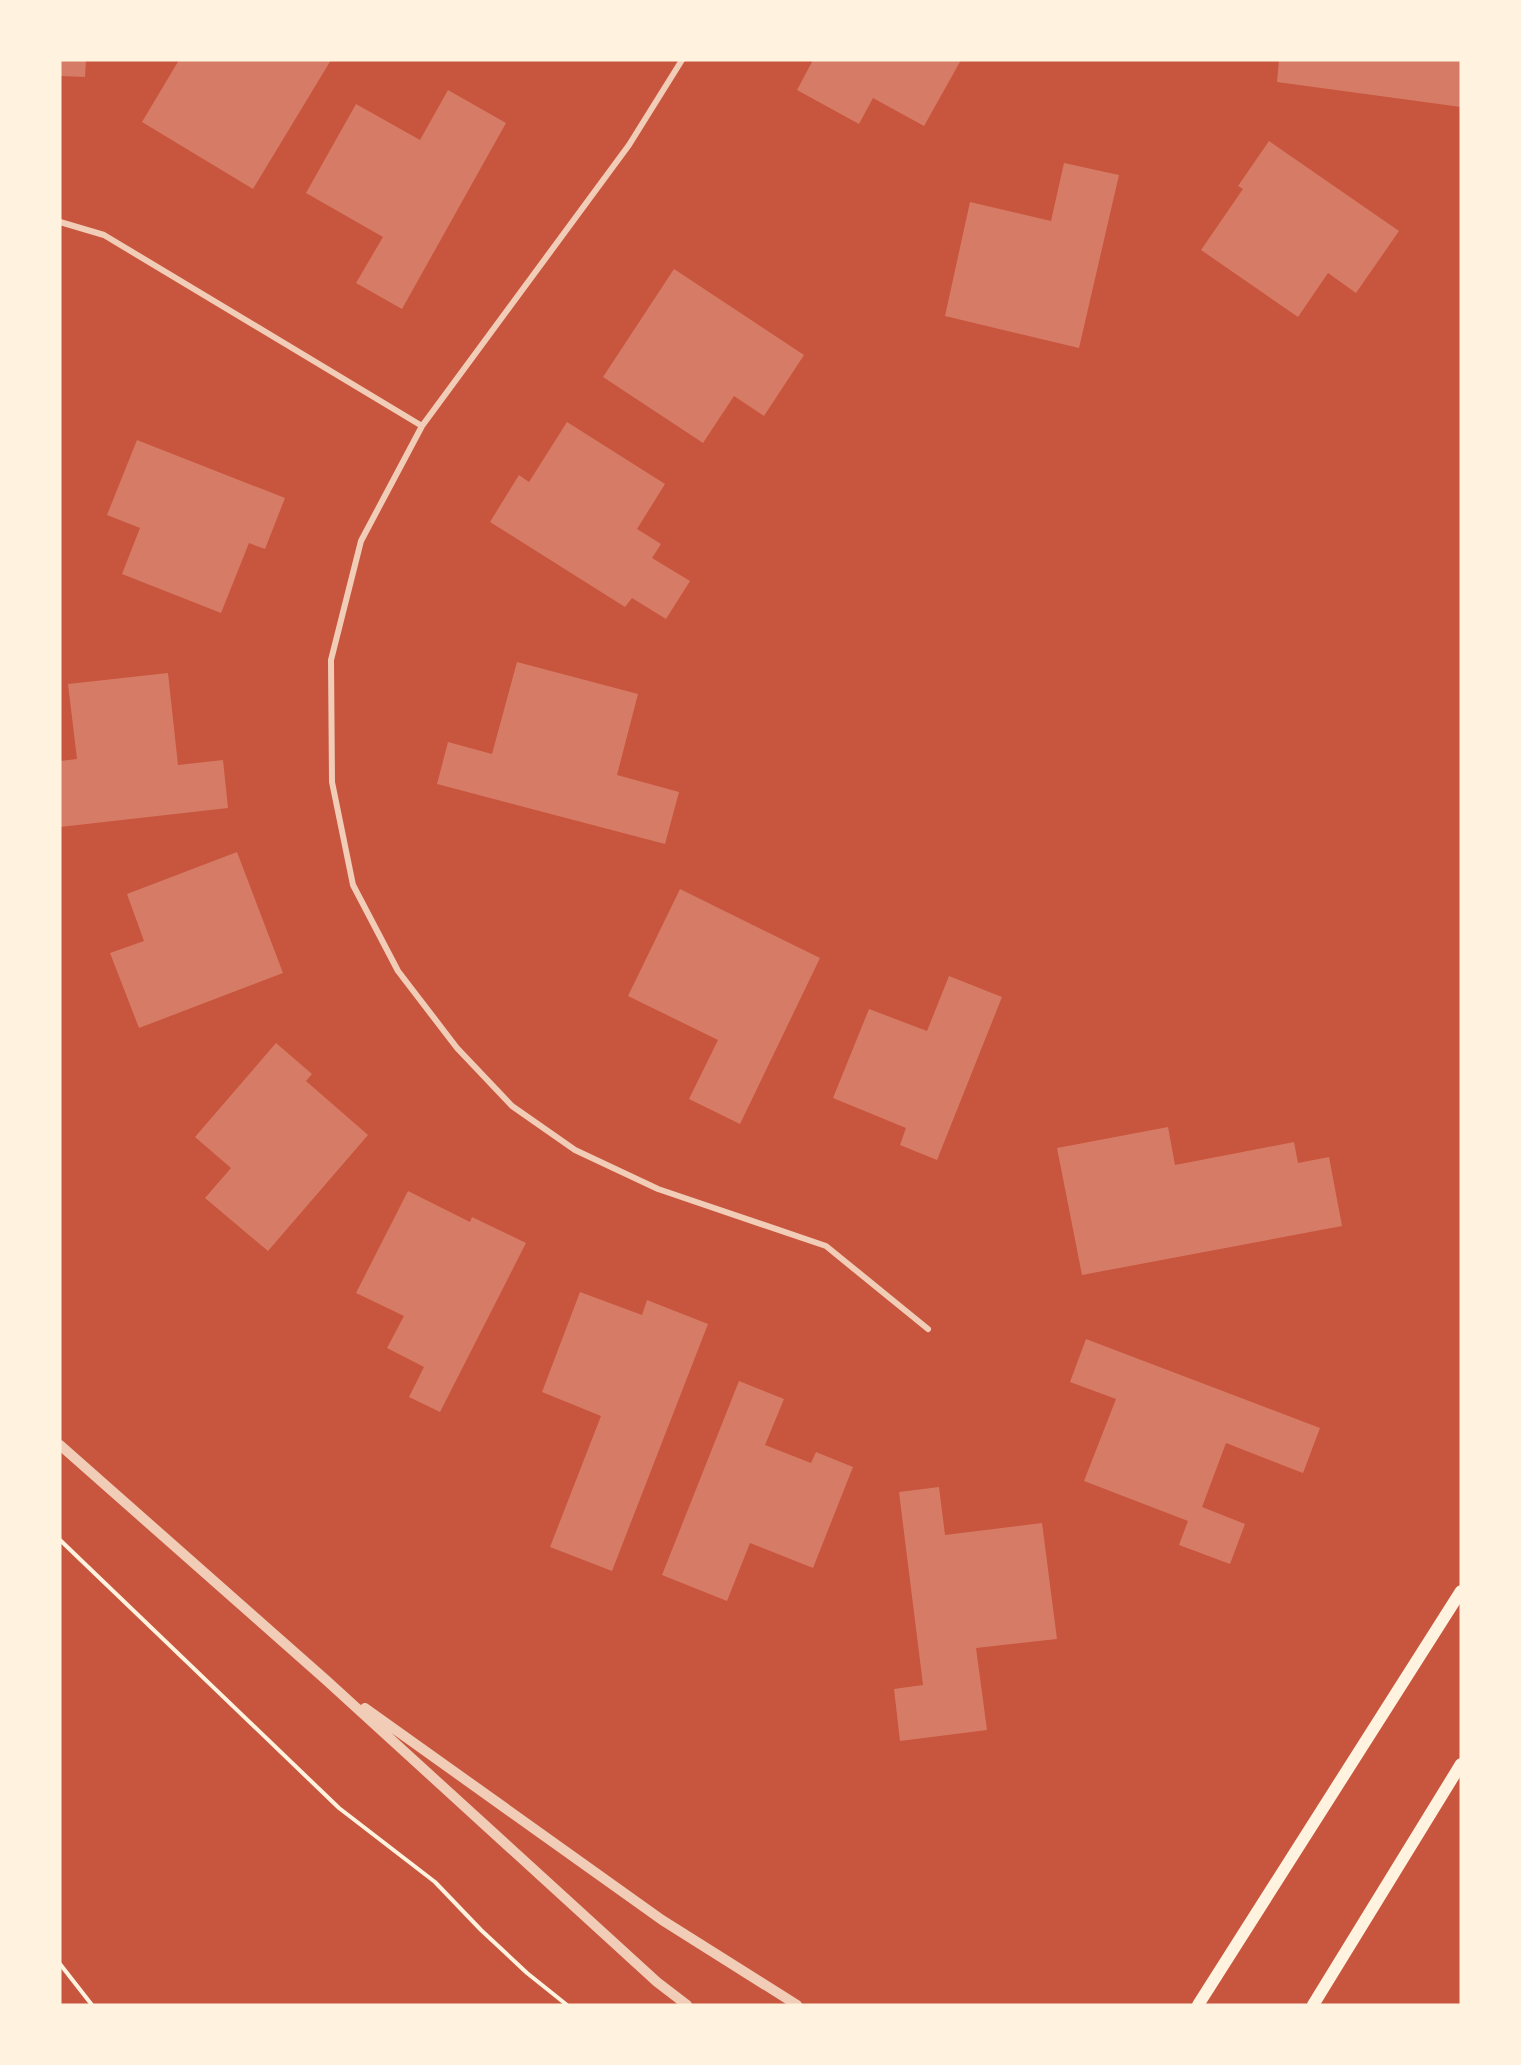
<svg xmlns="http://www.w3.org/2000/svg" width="1521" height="2065" viewBox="0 0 1521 2065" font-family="'Alegreya Sans',sans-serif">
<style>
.building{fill:#d67c66}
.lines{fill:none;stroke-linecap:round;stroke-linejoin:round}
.path{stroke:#fff3e0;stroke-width:4}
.minor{stroke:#f1ccb7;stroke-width:6}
.tertiary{stroke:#f1ccb7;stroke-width:10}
.secondary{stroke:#fff3e0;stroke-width:12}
</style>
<rect width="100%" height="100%" fill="#c8553d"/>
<path class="building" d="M60 60H86L85 77 60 76Z
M179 60H331L253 189 142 122Z
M813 60H961L924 126 873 98 859 124 797 90Z
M1279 60H1461V107L1277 82Z
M448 90 506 123 402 309 356 283 383 237 306 193 356 104 420 140Z
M1269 141 1399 231 1356 293 1328 273 1298 317 1201 250 1243 189 1238 186Z
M1064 163 1119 175 1079 348 945 316 970 202 1051 221Z
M674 269 804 355 764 416 734 396 703 443 603 377Z
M567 422 665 484 637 529 661 544 652 558 690 581 666 619 632 598 625 607 490 522 519 475 529 482Z
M137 440 285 498 265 549 249 543 221 613 122 574 140 528 107 515Z
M517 662 638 694 617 775 679 792 665 844 437 784 448 742 492 754Z
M168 673 178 765 223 760 228 808 60 827V761L77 759 68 684Z
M237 852 283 973 139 1028 110 953 144 941 127 894Z
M680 889 820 958 740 1124 689 1099 718 1040 628 996Z
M949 976 1002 997 937 1160 900 1145 906 1128 833 1098 869 1009 927 1031Z
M276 1043 312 1074 306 1081 368 1135 268 1251 205 1198 231 1168 195 1137Z
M1168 1127 1175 1165 1294 1142 1298 1163 1329 1157 1342 1226 1082 1275 1057 1148Z
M408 1191 470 1222 472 1217 526 1243 440 1412 409 1397 424 1367 387 1348 404 1316 356 1293Z
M580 1292 642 1315 647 1300 708 1324 612 1571 550 1547 601 1416 542 1392Z
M1086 1339 1320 1428 1303 1473 1226 1443 1202 1507 1245 1524 1230 1564 1179 1545 1188 1521 1084 1481 1116 1399 1070 1382Z
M739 1381 784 1399 765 1445 811 1463 816 1452 853 1467 813 1568 750 1543 727 1601 662 1575Z
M939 1487 945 1535 1042 1523 1057 1639 976 1648 987 1730 900 1741 894 1689 923 1685 899 1492Z"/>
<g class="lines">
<path class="path" d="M60 1540 339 1808 435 1882 481 1930 527 1973 567 2005
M60 1964 92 2005"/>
<path class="minor" d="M682 60 629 145 422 426 361 541 331 660 332 782 353 885 398 971 457 1048 512 1106 575 1150 658 1189 826 1246 928 1329
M60 222 104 235 422 426"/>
<path class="tertiary" d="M60 1445 326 1680 657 1982 687 2005
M365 1708 662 1920 797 2005"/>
<path class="secondary" d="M1198 2005 1461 1591
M1313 2005 1461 1764"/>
</g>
<rect width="1521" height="2065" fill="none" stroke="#fff3e0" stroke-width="123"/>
</svg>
